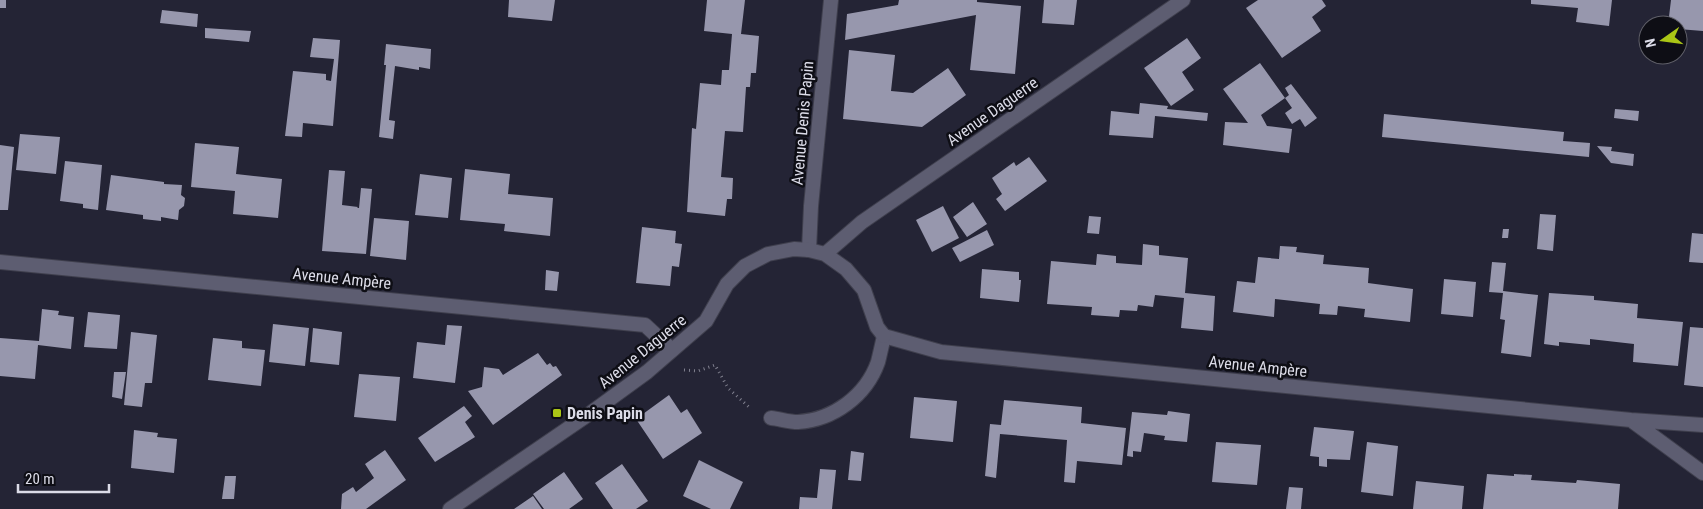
<svg xmlns="http://www.w3.org/2000/svg" width="1703" height="509" viewBox="0 0 1703 509" font-family="'Roboto Condensed',sans-serif">
<style>
.building{fill:#9797ad}
.lines{fill:none;stroke-linecap:round;stroke-linejoin:round}
.minor-casing{stroke:#3f3f4d;stroke-width:16}
.tertiary-casing{stroke:#3f3f4d;stroke-width:16}
.path{stroke:#80808f;stroke-width:3;stroke-dasharray:1 4;stroke-linecap:butt}
.minor{stroke:#5d5d71;stroke-width:14}
.tertiary{stroke:#5d5d71;stroke-width:14}
.poi-dot{fill:#abc616;stroke:#0e0e15;stroke-width:2}
.labels{text-anchor:middle;stroke-width:5;stroke-linejoin:round;paint-order:stroke}
.street-label{font-size:16px;fill:#dcdce8;stroke:#0e0e15}
.poi-label{font-size:16px;font-weight:bold;fill:#dcdce8;stroke:#0e0e15;text-anchor:start}
</style>
<rect width="100%" height="100%" fill="#242435"/>
<path class="building" d="M0 0H6V8H0Z
M509 0H555L552 21 508 17Z
M707 0H745L741 34 759 36 756 73H751L750 87H746L743 132 725 131 721 177 733 178 732 199H727L725 216 687 212 692 128 696 129 700 83 721 85 722 70H729L732 34 704 31Z
M899 0H977V2L1021 6 1015 74 970 70 976 15 845 40 847 14 898 5Z
M1044 0H1077L1074 25 1042 23Z
M1258 0H1322L1326 6 1312 17 1321 31 1282 58 1246 8Z
M1531 0H1612L1609 26 1576 22 1578 8 1531 4Z
M1671 0H1703V31L1678 29V25H1668Z
M162 10 198 14 197 27 160 23Z
M205 28 251 31 249 42 205 38Z
M313 38 340 40 333 126 303 123 302 137 285 136 293 71 326 74V80L331 81 334 59 310 57Z
M1187 38 1201 58 1182 72 1194 90 1171 106 1144 68Z
M386 44 431 49 430 69 419 67V70L395 66 389 120 395 121 393 139 379 137 386 65H384Z
M849 50 895 55 891 91 913 93 948 68 966 95 922 127 843 119Z
M1260 63 1285 98 1261 115 1267 126 1292 129 1289 153 1223 145 1225 122 1248 123 1223 89Z
M1291 84 1317 118 1305 127 1300 119 1292 124 1285 113 1292 108 1285 98 1289 95 1285 88Z
M1140 103 1168 106 1167 109 1208 113 1207 121 1155 116 1153 138 1109 135 1111 111 1139 114Z
M1615 109 1639 111 1638 121 1614 118Z
M1384 114 1564 132 1563 141 1590 143 1589 157 1382 137Z
M20 134 60 137 56 174 16 170Z
M195 143 239 147 236 174 282 179 278 218 233 214 235 191 191 187Z
M0 145 14 147 8 210H0Z
M1597 146 1612 147 1611 151 1634 154 1633 166 1611 163Z
M1029 157 1047 181 1005 211 996 199 1002 194 992 178 1014 162 1016 166Z
M65 161 102 165 98 210 83 208V204L60 201Z
M465 169 510 174 508 194 553 198 550 236 504 231 505 224 460 220Z
M329 170 345 171 342 205 358 207 357 208H359L361 188 372 189 366 254 322 251Z
M420 174 452 178 448 218 415 215Z
M111 175 164 182V184L182 185 181 195 185 198 184 206 179 210 178 220 161 217V221L143 219V215L106 210Z
M973 202 987 224 967 237 953 217Z
M943 206 959 238 932 252 916 220Z
M1540 214 1556 215 1553 251 1537 249Z
M1089 216 1101 217 1099 234 1087 233Z
M374 218 409 221 406 260 370 256Z
M642 227 676 231 675 243 682 244 679 267 672 266 670 286 636 283Z
M1503 229H1509L1508 238H1502Z
M987 230 994 245 960 262 952 248Z
M1692 233 1703 234V263L1689 262Z
M1143 244 1159 246V255L1188 258 1185 293 1215 296 1213 331 1181 328 1184 298 1155 295 1153 307 1138 305 1137 311 1120 310 1119 317 1091 315 1092 307 1047 304 1051 261 1096 265 1097 254 1116 256V263L1142 265Z
M1280 246 1297 247 1296 252 1324 255 1323 264 1369 268 1368 283 1413 289 1410 322 1364 317 1365 309 1338 306 1337 315 1319 314 1320 304 1275 299 1274 317 1233 312 1237 281 1255 283 1258 257 1279 259Z
M1492 262 1506 263 1503 291 1538 295 1531 357 1501 353 1505 320 1500 319 1503 293 1489 292Z
M982 269 1019 272V280H1021L1019 302 980 298Z
M546 270 559 272 557 291 545 290Z
M1444 279 1476 282 1473 317 1441 314Z
M1549 293 1594 296V300L1638 304 1637 318 1683 322 1678 366 1633 362 1634 344 1590 339V345L1559 342V346L1544 344Z
M42 309 59 311 58 315 74 317 71 349 38 345 35 379 0 376V338L39 341Z
M88 312 120 315 117 349 84 347Z
M273 324 309 328 305 366 269 362Z
M447 325 462 326 455 383 413 378 417 342 445 345Z
M1690 327 1703 328V387L1684 385Z
M313 328 342 332 339 365 310 362Z
M131 332 157 335 152 383H145L142 407 124 405Z
M213 338 242 341V348L265 350 261 386 208 380Z
M538 353 547 365 550 363 553 367 556 366 562 375 493 425 468 391 482 387 484 367 499 369 503 375Z
M114 372H126L122 399 112 397Z
M359 374 400 377 396 421 354 417Z
M669 395 681 413 687 409 702 433 663 459 636 419Z
M914 397 957 401 953 442 910 438Z
M1004 400 1082 407 1081 423 1126 428 1122 465 1077 461 1075 483 1064 482 1067 440 1000 434 996 478 985 476 990 424 1001 425Z
M464 406 472 416 465 422 475 437 435 462 418 438Z
M1168 411 1190 414 1187 442 1164 440 1165 436 1144 433 1141 452 1133 451V457L1127 456 1132 412 1167 415Z
M1314 427 1354 431 1350 460 1327 459V467L1319 466V457L1310 456Z
M134 430 158 433 157 437 177 439 174 473 131 468Z
M1216 442 1261 445 1257 485 1212 482Z
M1367 442 1398 446 1393 496 1361 492Z
M385 450 406 480 366 509H341L342 494 353 487 356 492 374 478 365 464Z
M851 451 864 453 861 481 848 480Z
M699 460 743 482 730 509H711L683 496Z
M622 464 648 501 636 509H613L595 483Z
M820 469 836 470 832 509H799L800 497 817 498Z
M564 472 583 499 569 509H544L533 494Z
M1487 474 1514 476V474L1532 475 1531 480 1576 483 1577 480 1620 484 1618 509H1483Z
M225 476H236L234 499H222Z
M1416 481 1464 486 1462 509H1413Z
M1289 487 1303 488 1301 509H1286Z
M533 496 542 509H514Z"/>
<g class="lines">
<defs>
<path id="minor" d="M809 250 811 206 831 0
M0 262 645 325 672 350
M771 418C780 419 789 422 798 422 833 420 866 396 878 362 880 354 882 345 884 336L941 352 1631 420 1703 425
M1631 420 1703 473"/>
<path id="tertiary" d="M825 254 862 222 1183 0
M450 509 592 412 647 372 706 321 727 284 745 266 768 254 794 249 809 250 825 254 846 269 864 290 877 327 884 336"/>
</defs>
<use href="#minor" class="minor-casing"/>
<use href="#tertiary" class="tertiary-casing"/>
<path class="path" d="M684 370 698 371 715 365 728 388 750 408"/>
<use href="#minor" class="minor"/>
<use href="#tertiary" class="tertiary"/>
</g>
<rect class="poi-dot" x="552" y="408" width="10" height="10" rx="2.5"/>
<g class="labels">
<g class="street-label">
<text transform="translate(992 111) rotate(-35)" y="6">Avenue Daguerre</text>
<text transform="translate(802 123) rotate(-85)" y="6">Avenue Denis Papin</text>
<text transform="translate(342 278) rotate(6)" y="6">Avenue Ampère</text>
<text transform="translate(642 351) rotate(-39)" y="6">Avenue Daguerre</text>
<text transform="translate(1258 366) rotate(6)" y="6">Avenue Ampère</text>
</g>
<g class="poi-label">
<text x="567" y="419">Denis Papin</text>
</g>
</g>
<g transform="translate(1663 40) rotate(256)"><circle r="24" fill="#0e0e15" stroke="#606069"/>
<path d="M0-4L9 19L0 12L-9 19Z" fill="#abc616"/>
<text y="-8" font-size="14" font-weight="bold" text-anchor="middle" fill="#dcdce8">N</text>
</g>
<path d="M18 484v8h91v-8" fill="none" stroke="#dcdce8" stroke-width="2.5"/>
<text x="25" y="484" font-size="15" fill="#dcdce8" stroke="#0e0e15" stroke-width="4" paint-order="stroke">20 m</text>
</svg>
